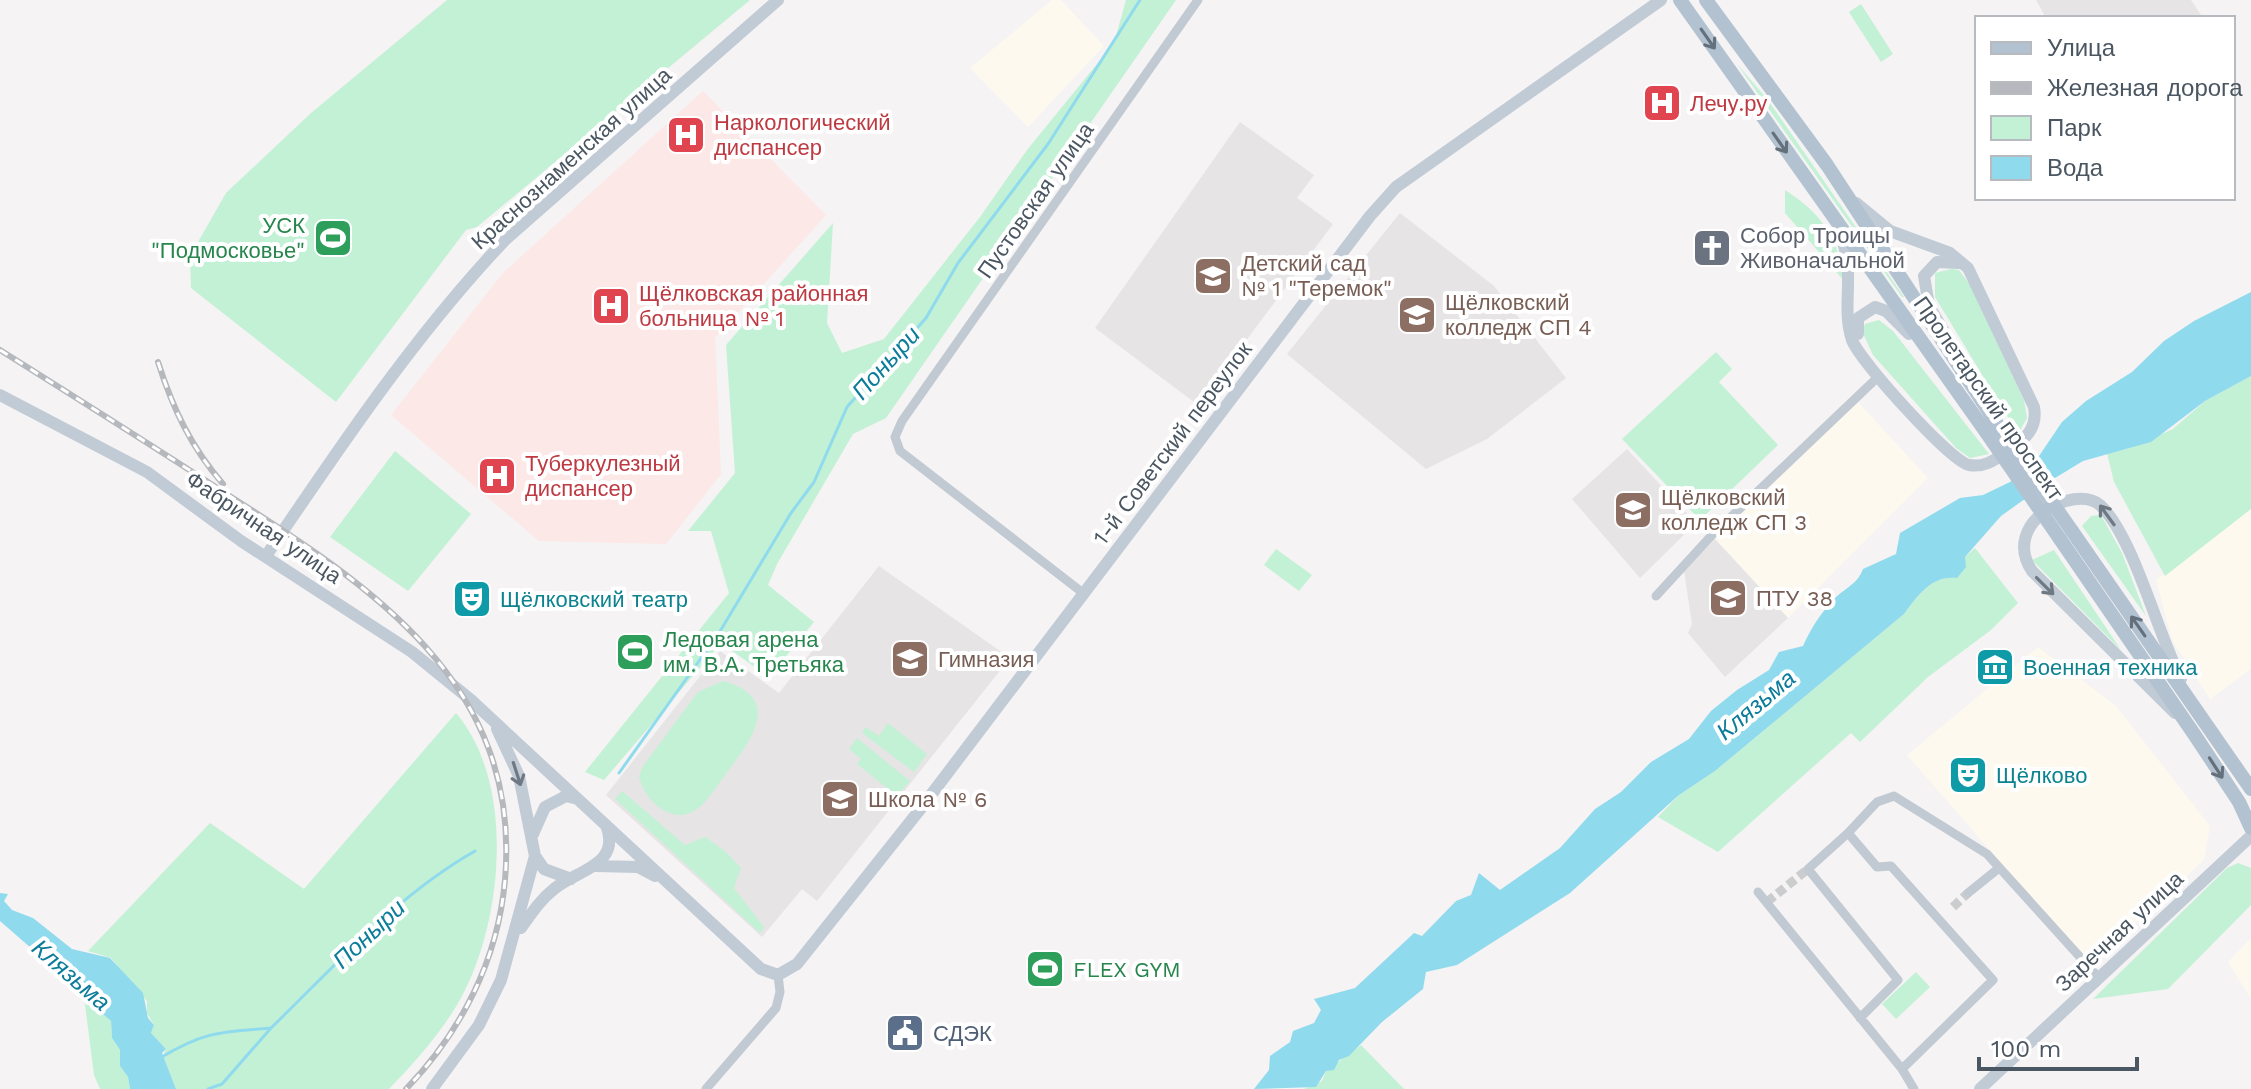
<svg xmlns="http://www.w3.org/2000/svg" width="2251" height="1089" viewBox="0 0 2251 1089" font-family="'Work Sans',sans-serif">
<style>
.commercial{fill:#fdf9ef}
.education{fill:#e6e4e5}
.medical{fill:#fce8e6}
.green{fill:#c3f1d5}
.water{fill:#90daee}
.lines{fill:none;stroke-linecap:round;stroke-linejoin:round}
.stream{stroke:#90daee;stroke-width:3}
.street-tunnel{stroke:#caccce;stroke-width:9;stroke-dasharray:9 4.5;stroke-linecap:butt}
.street{stroke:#c1cad2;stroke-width:9}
.secondary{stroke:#c1cbd6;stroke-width:12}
.primary{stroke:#b3c2d1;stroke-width:14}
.rail-casing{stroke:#b5b8bd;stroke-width:6}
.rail{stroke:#fff;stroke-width:3;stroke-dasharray:9;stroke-linecap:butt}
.primary-bridge{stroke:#b3c2d1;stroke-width:14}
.oneway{stroke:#64717d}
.oneway2{stroke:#6e7984}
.labels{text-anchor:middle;stroke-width:8;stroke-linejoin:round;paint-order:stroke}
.health-label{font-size:22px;fill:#be3a42;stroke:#fff;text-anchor:start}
.street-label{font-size:22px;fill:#4a5661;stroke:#fff}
.leisure-label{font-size:22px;fill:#27864d;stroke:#fff;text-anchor:start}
.worship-label{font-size:22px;fill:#5b616d;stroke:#fff;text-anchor:start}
.education-label{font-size:22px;fill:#785e54;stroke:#fff;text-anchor:start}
.culture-label{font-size:22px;fill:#0d838f;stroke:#fff;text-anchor:start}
.service-label{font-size:22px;fill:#4e5e75;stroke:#fff;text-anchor:start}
.water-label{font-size:24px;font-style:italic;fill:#0c7c9b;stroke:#fff}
</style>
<rect width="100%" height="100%" fill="#f5f3f3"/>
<path class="commercial" d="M1052 0H1061L1104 46 1028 127 970 68Z
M1858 402 1928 478 1788 618 1715 539Z
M2251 509V669L2210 699 2172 640 2156 580Z
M2038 647 2116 706 2210 826 2204 860 2090 965 1907 755Z
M2251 938V999L2228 962Z"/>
<path class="education" d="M2036 0H2191L2203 18H2046Z
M1240 122 1314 175 1297 198 1333 224 1198 405 1095 328Z
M1400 213 1494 286 1566 378 1487 439 1426 469 1287 354Z
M1627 449 1696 523 1640 578 1572 499Z
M1715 539 1788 618 1725 677 1688 633 1692 624 1684 571Z
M879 566 1010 658 817 901 802 889 762 937 606 795 720 651 779 693Z"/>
<path class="medical" d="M703 91 826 215 715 338 721 474 666 544 539 541 391 415 503 273Z"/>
<path class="green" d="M447 0H750L477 227 466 230 336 402 191 288 190 256 226 193 311 113Z
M1126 0H1176L886 418 853 434 777 564 768 585 814 622 769 677 721 643 604 780 585 772 729 593 711 531H688L735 473 726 345 833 223 827 323 842 353 884 339 980 217 1027 150 1114 43Z
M1861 4 1893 54 1881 62 1849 12Z
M1737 64 1768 100 1904 297H1902Z
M1785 190C1824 215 1837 238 1846 283L1785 213Z
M1951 269 1959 270 1970 285 2024 400 2027 418 2018 434 1935 297V273Z
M1879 320 1893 331 1989 454 1970 458 1956 448 1873 355 1862 331 1865 324Z
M1716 352 1732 369 1719 382 1778 445 1700 520 1622 439Z
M2251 376V509L2165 576 2114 482 2107 453 2127 449 2173 429 2205 401Z
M395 451 471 514 408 591 330 537Z
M2101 515 2122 553 2146 616 2082 526 2091 516Z
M1975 548 2018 603 1991 630 1928 677 1860 742 1851 733 1718 852 1658 817 1679 795 1715 771 1904 614C1918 595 1932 575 1957 578L1965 557Z
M1276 549 1312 575 1299 591 1264 565Z
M2054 550 2121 650 2032 560Z
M723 681C785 698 750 742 725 775 715 788 704 809 687 814 664 820 642 795 639 776L643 766 698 692Z
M456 713C516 783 503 921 461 998 442 1032 416 1061 389 1089H176L163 1056 166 1049 151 1033 154 1025 147 1013V1001L111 958 88 951 210 823 304 889Z
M888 723 927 754 914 772 862 733 866 727 879 736Z
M857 738 910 781 897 796 857 764 861 759 849 749Z
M622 791 685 845 705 837 725 851 741 868 734 888 764 927 760 933 615 799Z
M2238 863 2251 868V905L2168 989 2093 999 2227 868Z
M1916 972 1930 987 1896 1019 1882 1004Z
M84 997 111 1021 112 1038 120 1050V1066L128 1077 130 1089H100L94 1075Z
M1361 1045 1404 1089H1304L1322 1081 1326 1071Z"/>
<path class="water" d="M2251 292V376L2205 401 2151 442 2083 461 2050 481 2001 516 1965 557 1966 567 1957 578C1932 575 1918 595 1904 614L1715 771 1679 795 1570 893 1457 965 1426 972 1423 989 1382 1022 1349 1056 1339 1060 1334 1070 1326 1071 1316 1087 1254 1089 1269 1070 1270 1056 1290 1042 1293 1031 1314 1023 1321 1010 1314 999 1355 988 1414 933 1422 936 1456 901 1471 895 1479 873 1500 890 1560 848 1595 809 1621 792 1651 762 1689 739 1711 711 1737 690 1769 670 1779 652 1803 646C1811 628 1822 611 1836 597 1847 587 1858 583 1863 569L1896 554 1900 533 1960 498 1983 495 2010 482 2037 459 2062 422 2086 401 2132 372 2164 341 2194 321Z
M0 893 8 894 4 901 12 910 33 918 72 949 110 958 143 993 148 1018 154 1025 151 1033 166 1049 162 1053 176 1089H130L128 1077 120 1066V1050L112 1038 111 1021 76 991 65 971 47 962 0 921Z"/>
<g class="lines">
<path class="stream" d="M619 773 719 633 791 513 814 482 847 407 926 318 958 263 1048 144 1140 0
M160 1058C205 1031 221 1032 271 1028 336 965 396 896 475 851
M208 1089 222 1084 271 1028"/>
<path class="street-tunnel" d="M1767 902 1808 869
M1953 907 1968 893"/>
<path class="street" d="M1083 593 900 451 895 437 902 421 1198 0
M1656 596 1712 535 1879 376
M1848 833 1808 869 1898 980 1860 1018
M1758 892 1902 1069
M1968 893 1999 868
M706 1089 776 1008 780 992 778 975
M1914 1089 1902 1069 1993 980 1891 866 1877 867 1848 833 1877 802 1894 796 1987 854 2098 977"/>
<path class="secondary" d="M1838 231C1858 270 1840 304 1852 340 1859 360 1950 461 1969 465 1985 468 1996 459 2008 451 2025 439 2038 429 2034 407L1968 268 1950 253 1890 231 1856 203
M1858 334V318L1875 307 1886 311 1909 334
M1946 335 1929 306 1924 276 1937 262 1958 263
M0 395 147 472 241 541 412 652 471 700 761 969 778 975 797 964 918 812 1370 216 1396 187 1661 0
M266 556C339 448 415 335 505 240L778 0
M2175 713 2032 571C2000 523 2074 483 2100 505 2133 535 2158 635 2181 679
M497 729 519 776 535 856 544 869 571 879
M533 834 545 807 566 796 578 799
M596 866 638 867 655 876
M521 928C531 914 540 900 554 889 577 870 622 865 606 825
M432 1089 479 1025 501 980 535 856
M1980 1089 2251 836"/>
<path class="primary" d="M1680 0 1986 432
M1706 0 1827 165 1997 424
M2072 531 2251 789
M2060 539 2194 734 2239 802 2251 828"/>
<defs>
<path id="rail" d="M0 350C75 397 151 445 225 493 371 586 522 683 505 880 498 960 461 1032 406 1089
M158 362C173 409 191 447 223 484"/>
</defs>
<use href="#rail" class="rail-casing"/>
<use href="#rail" class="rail"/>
<path class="primary-bridge" d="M1997 424 2072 531
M1986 432 2060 539"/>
</g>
<defs><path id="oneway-shaft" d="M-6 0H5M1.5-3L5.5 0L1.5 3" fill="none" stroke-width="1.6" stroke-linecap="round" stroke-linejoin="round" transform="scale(2)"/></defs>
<g class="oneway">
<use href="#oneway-shaft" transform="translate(1708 39) rotate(55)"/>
<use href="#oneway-shaft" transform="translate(1780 143) rotate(55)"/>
<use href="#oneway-shaft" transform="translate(2138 626) rotate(-125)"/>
<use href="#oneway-shaft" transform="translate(2216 768) rotate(57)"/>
</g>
<g class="oneway2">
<use href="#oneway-shaft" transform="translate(2107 515) rotate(-126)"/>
<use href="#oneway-shaft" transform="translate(2045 586) rotate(45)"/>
<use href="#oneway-shaft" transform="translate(517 774) rotate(72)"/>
</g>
<defs>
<symbol id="hospital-square" viewBox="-11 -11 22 22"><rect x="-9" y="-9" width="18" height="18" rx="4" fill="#e0444e" stroke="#fff"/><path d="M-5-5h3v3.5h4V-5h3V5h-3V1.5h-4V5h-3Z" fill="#fff"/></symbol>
<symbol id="stadium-square" viewBox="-11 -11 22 22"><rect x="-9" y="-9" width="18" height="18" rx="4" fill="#2e9e5b" stroke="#fff"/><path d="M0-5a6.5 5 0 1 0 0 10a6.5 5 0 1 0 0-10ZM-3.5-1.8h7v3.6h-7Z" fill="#fff"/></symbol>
<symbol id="church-square" viewBox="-11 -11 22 22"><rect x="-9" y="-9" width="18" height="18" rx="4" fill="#6b7280" stroke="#fff"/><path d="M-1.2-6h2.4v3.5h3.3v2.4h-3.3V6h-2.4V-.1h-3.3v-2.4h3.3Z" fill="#fff"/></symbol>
<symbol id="school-square" viewBox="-11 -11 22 22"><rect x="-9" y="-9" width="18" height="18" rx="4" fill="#8d6e63" stroke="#fff"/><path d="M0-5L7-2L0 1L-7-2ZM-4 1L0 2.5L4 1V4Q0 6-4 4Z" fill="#fff"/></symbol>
<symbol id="university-square" viewBox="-11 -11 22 22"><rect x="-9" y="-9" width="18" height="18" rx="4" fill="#8d6e63" stroke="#fff"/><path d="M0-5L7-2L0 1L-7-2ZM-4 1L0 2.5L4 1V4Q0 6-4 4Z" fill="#fff"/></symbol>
<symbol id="theatre-square" viewBox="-11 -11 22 22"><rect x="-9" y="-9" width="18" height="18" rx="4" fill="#0f9aa8" stroke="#fff"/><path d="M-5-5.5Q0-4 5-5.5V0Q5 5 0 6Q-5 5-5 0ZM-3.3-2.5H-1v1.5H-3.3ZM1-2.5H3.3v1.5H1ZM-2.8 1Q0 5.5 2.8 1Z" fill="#fff"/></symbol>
<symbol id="museum-square" viewBox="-11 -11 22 22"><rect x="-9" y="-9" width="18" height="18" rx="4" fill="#0f9aa8" stroke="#fff"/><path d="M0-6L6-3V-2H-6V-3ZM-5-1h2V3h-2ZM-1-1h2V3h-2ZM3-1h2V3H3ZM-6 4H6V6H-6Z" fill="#fff"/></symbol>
<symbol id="civic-square" viewBox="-11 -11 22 22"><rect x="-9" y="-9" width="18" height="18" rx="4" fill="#5c6f8a" stroke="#fff"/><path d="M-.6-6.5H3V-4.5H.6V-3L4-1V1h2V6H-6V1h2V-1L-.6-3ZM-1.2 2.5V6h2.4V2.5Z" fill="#fff"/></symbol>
</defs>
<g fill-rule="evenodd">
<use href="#hospital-square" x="1640" y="81" width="44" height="44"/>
<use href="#hospital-square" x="664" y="113" width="44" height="44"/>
<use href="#stadium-square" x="311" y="216" width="44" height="44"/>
<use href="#church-square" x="1690" y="226" width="44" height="44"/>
<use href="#school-square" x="1191" y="254" width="44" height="44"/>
<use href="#hospital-square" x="589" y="284" width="44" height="44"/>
<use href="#university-square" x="1395" y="293" width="44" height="44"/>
<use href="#hospital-square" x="475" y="454" width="44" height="44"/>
<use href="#university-square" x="1611" y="488" width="44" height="44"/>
<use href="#university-square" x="1706" y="576" width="44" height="44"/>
<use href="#theatre-square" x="450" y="577" width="44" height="44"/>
<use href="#stadium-square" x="613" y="630" width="44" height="44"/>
<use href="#school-square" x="888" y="637" width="44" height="44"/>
<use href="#museum-square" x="1973" y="645" width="44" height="44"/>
<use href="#theatre-square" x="1946" y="753" width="44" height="44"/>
<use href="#school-square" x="818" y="777" width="44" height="44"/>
<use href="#stadium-square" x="1023" y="947" width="44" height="44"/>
<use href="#civic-square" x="883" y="1011" width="44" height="44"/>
</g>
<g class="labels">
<g class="health-label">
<text x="1690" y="111">Лечу.ру</text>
<text x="714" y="130">Наркологический<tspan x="714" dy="25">диспансер</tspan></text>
<text x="639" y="301">Щёлковская районная<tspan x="639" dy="25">больница № 1</tspan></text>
<text x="525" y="471">Туберкулезный<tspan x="525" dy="25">диспансер</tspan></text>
</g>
<g class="street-label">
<text transform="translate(571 158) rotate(-42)" y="8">Краснознаменская улица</text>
<text transform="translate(1035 200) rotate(-55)" y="8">Пустовская улица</text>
<text transform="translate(1989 398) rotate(55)" y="8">Пролетарский проспект</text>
<text transform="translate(1172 443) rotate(-53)" y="8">1-й Советский переулок</text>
<text transform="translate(264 527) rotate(34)" y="8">Фабричная улица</text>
<text transform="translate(2119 931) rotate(-43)" y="8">Заречная улица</text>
</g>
<g class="leisure-label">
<text x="305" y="233" text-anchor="end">УСК<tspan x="305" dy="25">"Подмосковье"</tspan></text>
<text x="663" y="647">Ледовая арена<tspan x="663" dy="25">им. В.А. Третьяка</tspan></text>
<text x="1073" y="977">FLEX GYM</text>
</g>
<g class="worship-label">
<text x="1740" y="243">Собор Троицы<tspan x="1740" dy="25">Живоначальной</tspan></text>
</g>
<g class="education-label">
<text x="1241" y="271">Детский сад<tspan x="1241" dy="25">№ 1 "Теремок"</tspan></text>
<text x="1445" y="310">Щёлковский<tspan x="1445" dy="25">колледж СП 4</tspan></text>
<text x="1661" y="505">Щёлковский<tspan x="1661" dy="25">колледж СП 3</tspan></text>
<text x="1756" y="606">ПТУ 38</text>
<text x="938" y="667">Гимназия</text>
<text x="868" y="807">Школа № 6</text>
</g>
<g class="culture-label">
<text x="500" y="607">Щёлковский театр</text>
<text x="2023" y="675">Военная техника</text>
<text x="1996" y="783">Щёлково</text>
</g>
<g class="service-label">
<text x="933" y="1041">СДЭК</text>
</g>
<g class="water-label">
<text transform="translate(886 363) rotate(-48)" y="8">Поныри</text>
<text transform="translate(1756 705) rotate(-40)" y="8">Клязьма</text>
<text transform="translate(369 934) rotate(-43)" y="8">Поныри</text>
<text transform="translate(71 975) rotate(41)" y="8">Клязьма</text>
</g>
</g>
<rect x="1975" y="16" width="260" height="184" fill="#ffffff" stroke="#b7bbc0" stroke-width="2"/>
<rect x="1991" y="42" width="40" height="12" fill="#b3c2d1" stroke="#b7bbc0" stroke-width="2"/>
<text x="2047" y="56" font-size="24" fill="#4a5661">Улица</text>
<rect x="1991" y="82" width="40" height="12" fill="#b5b8bd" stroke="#b7bbc0" stroke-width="2"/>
<text x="2047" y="96" font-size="24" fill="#4a5661">Железная дорога</text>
<rect x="1991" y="116" width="40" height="24" fill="#c3f1d5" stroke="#b7bbc0" stroke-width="2"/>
<text x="2047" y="136" font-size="24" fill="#4a5661">Парк</text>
<rect x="1991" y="156" width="40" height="24" fill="#90daee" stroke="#b7bbc0" stroke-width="2"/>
<text x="2047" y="176" font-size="24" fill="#4a5661">Вода</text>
<path d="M1979 1057v12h158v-12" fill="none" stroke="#4a5661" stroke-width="4"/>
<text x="1991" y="1057" font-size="24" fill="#4a5661" stroke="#ffffff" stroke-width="6" paint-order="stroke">100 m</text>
</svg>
